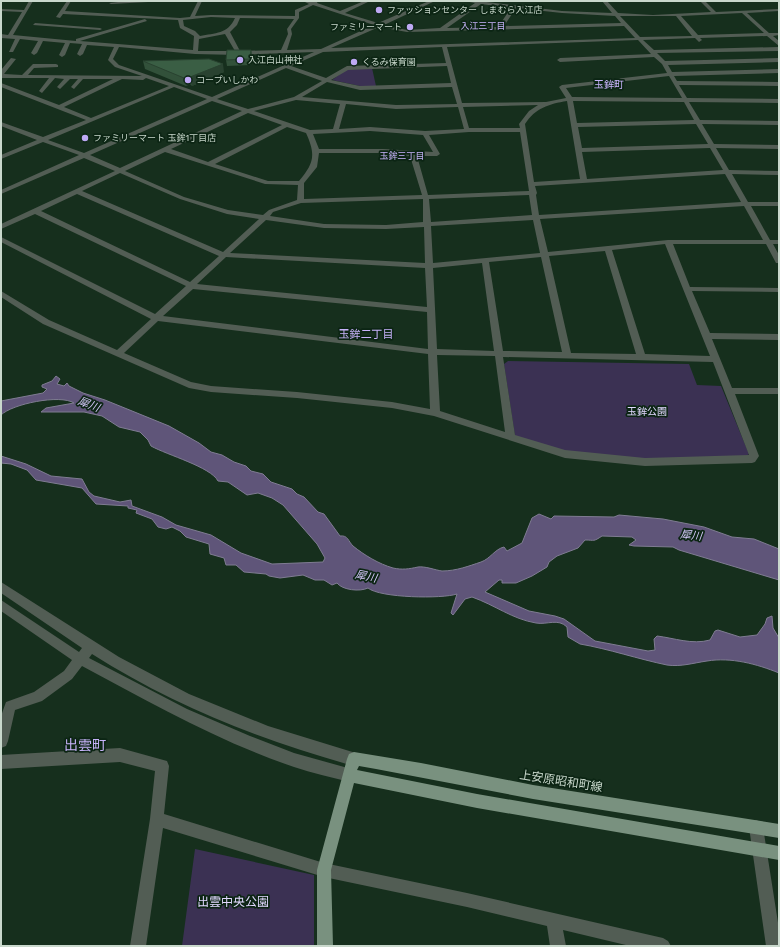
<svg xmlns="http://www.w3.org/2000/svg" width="780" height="947" viewBox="0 0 780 947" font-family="'Fira Sans','Noto Sans JP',sans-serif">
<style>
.green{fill:#3b3153}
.water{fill:#5f5579;stroke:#7f7c92}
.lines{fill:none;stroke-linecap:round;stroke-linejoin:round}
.minor{fill:#525d54;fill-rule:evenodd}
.major{fill:#79917f;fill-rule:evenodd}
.wall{fill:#32513a}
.shaded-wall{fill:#294230}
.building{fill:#3a5e44;stroke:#294230}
.poi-dot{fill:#bea9f4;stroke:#0c2514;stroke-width:1.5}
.labels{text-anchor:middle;stroke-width:3.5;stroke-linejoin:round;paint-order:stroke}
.far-poi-label{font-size:9px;fill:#c9d8cc;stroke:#0c2514;text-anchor:start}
.far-neighbourhood-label{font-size:9px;fill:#c7b3fa;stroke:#0c2514}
.far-quarter-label{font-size:10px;fill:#c7b3fa;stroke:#0c2514}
.park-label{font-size:10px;fill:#e2d8ff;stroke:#0c2514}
.neighbourhood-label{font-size:11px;fill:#c7b3fa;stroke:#0c2514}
.water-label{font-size:11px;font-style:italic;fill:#d5c8fa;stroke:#0c2514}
.near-street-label{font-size:12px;fill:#c9d8cc;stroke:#0c2514}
.near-park-label{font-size:12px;fill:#e2d8ff;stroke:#0c2514}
.near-quarter-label{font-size:14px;fill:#c7b3fa;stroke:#0c2514}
</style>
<rect width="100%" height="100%" fill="#162f1d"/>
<path class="green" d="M372 68 376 86H360L332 80 347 69Z
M508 361 689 364 697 385 721 386 749 454 745 457 644 459 567 452 515 436 504 364Z
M195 849 314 875V946H182Z"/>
<path class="water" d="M56 376 60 379 57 384 64 386 67 383 69 386 83 393 105 400 169 426 199 443 211 452 222 455 234 462 246 466 251 471 263 474 271 482 292 489 297 494 304 497 318 512 324 514 340 536C348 535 348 541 353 546 364 555 379 564 393 568 402 570 409 569 418 567 425 566 435 570 442 571 456 571 469 566 481 562 490 559 495 549 504 547L507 551 522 543 532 518 539 514 551 519 554 516 614 517 619 515 663 519 704 527 732 537 754 539 779 549V580L679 550 673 547 634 546 629 545 636 540 632 537 602 536C593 542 595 540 585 540L578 548 557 556 549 562 547 567 532 576 516 583H502V580H499L485 592 529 611 555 616 564 619 595 641 648 651 655 650 654 639 657 636C674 638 692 645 710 640L715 631 718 630 740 637 757 635 765 624 767 618 772 616 773 628 779 638V673C757 664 731 657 707 661 693 663 681 667 667 665 638 659 609 649 580 644L568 637 567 627C558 618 547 625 536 623 512 619 495 605 472 597L465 599 453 615 451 613 457 594C442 599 380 598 368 588 360 592 342 590 337 583L332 585 324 580H315L303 575 280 578 269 576 266 574 244 572 236 565H226L224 558 210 554 209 544 186 537 180 531 172 527 166 529 158 527 152 519 136 513 137 510 128 508V506L96 504 82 488 36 480 27 470 11 464 1 463V456L26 464 51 476 82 479 89 492 94 496 120 502 131 500 132 506 162 517 176 525 211 535 241 553 272 564 323 562 325 558 317 544 283 505 272 498 258 493 247 495 228 482 218 481C211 467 167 455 151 446L148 440 140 432 119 427 102 416 84 412H41L46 408 74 403C60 394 12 404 1 415V401L43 393 47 389 42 387V385L52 381Z"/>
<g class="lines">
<path class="minor" d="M29 1H33L13 35 76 41V39L145 19 147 21 80 41 193 50 194 36 180 28 178 20 63 14 60 18 56 17 67 1H71L65 11 180 18 190 17 198 1H202L195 16 211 15 295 16V10L309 4 303 1H318L317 3 340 11 364 1H370L345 13 378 23 429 1H435L384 25 407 30 440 28 475 3 464 1H478L562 11 612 13 602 1H607L618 13 653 15 711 12 700 1H705L716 12 779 9V11L747 13 769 33H779V35L773 36 779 41V46L767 36 700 38 702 40 699 42 695 38 643 40 654 50 779 47V51L657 53 665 61 779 58V62L668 65 672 72 779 69V73L674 76 677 81 779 82V86L679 85 687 98 779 99V103L689 102 700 120 779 121V125L702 124 714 144 779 145V149L716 148 729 170 779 171V175L732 174 748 202H779V206H751L770 240H779V244H773L779 255V263H776L766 244H673L690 287 779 288V292L692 291 710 333 779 334V340L712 339 732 388H779V394H735L759 456 755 462 752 463 645 466 565 458 434 416 392 408 297 398 211 392 189 388 43 324 1 297V291L49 320 117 350 151 319 1 242V237L155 314 186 286 35 214 1 229V224L115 171 84 158 1 194V190L79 155 43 142 1 159V155L37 140 1 126V122L43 137 86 120 1 87V83L59 105 113 79H83L74 89 71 87 78 79H70L60 89 57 87 64 79 55 78 42 93 39 91 49 78H1V70L11 58 16 59 4 74 22 75 33 64H56L58 65V67L34 68 28 75 142 76 115 67 108 60 114 47 87 45 83 54 80 56 77 54 82 44 70 43 65 55 62 57 59 55 65 43 43 41 37 53 34 55 31 53 38 41 20 39 13 52H9L15 39 1 38V34L8 35 22 12 1 11V9L24 10ZM481 4 511 8 498 27 447 28ZM313 5 374 25 321 49 287 50 292 34 291 29 299 18V12ZM516 8 562 13 615 16 621 23 504 26ZM742 13 764 33 698 35 681 16ZM620 16H676L692 36 640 37ZM211 17 235 18C228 34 215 33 200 36L195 31 184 26 183 20ZM240 18 294 19 287 29 288 34 281 50 240 51 230 32 237 25ZM624 26 635 38 331 48 379 27 407 32ZM225 34 235 51H198L199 39ZM638 40 651 54 560 58 557 60 560 62 654 57 662 64 667 73 562 85 559 87 566 98 546 102 462 103 447 47ZM119 47 195 54 238 55 314 52 212 97 119 65 113 59ZM442 47 446 63 347 66 326 78 291 66 323 52ZM447 66 451 83 360 86 331 80 348 70ZM286 68 322 81 294 97 248 109 217 99ZM669 76 682 98 572 97 566 88ZM146 78 169 86 91 118 64 107 122 79 143 80ZM327 82 360 90 452 87 457 104 396 105 302 97ZM174 87 207 99 84 153 48 140ZM296 100 340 104 333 129 310 130 254 111ZM212 101 242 111 120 168 90 155ZM567 101 580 179 534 182 525 124C535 108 549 104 567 101ZM573 101 684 102 694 120 577 123ZM346 104 396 109 458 107 464 129 425 131 370 127 339 129ZM538 105 529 111 519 124 520 128H469L463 107ZM248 113 282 125 208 162 171 149ZM696 124 708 144 582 148 578 127ZM287 127 306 133C316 155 314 163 299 181H268L215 164ZM370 131 423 135 433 152 383 149H319L313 134ZM469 132H520L529 191 428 195 417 156H437L440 154 429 135ZM710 148 723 170 587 179 582 152ZM165 152 265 184 298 185 297 200 269 210 263 215 228 210 184 197 125 171ZM319 153H383L410 156 422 195 304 199V183L317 167ZM120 173 180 199 227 214 259 219 223 252 82 191ZM725 174 741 202 539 215 536 195 537 193 535 186ZM77 194 219 256 190 282 41 211ZM529 195 532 215 431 222 429 199ZM423 199V222L386 225 324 224 270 216 273 212 301 203ZM744 206 763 240H668L548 252 540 219ZM266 220 324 228 386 229 424 227 425 263 230 253ZM533 220 540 253 433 263 431 226ZM665 244 710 356 645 354 612 250ZM605 251 636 354 571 353 549 256ZM226 257 425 268 427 307 197 284ZM541 257 562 352 503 351 489 262ZM482 263 494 351 437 349 433 268ZM193 289 427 312 428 349 163 316ZM158 321 428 354 430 409 392 402 297 392 211 386 191 382 124 353ZM437 355 495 356 505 432 440 411ZM503 357 713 362 749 455 645 458 565 450 515 435Z
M127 1H167L111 4 109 3Z
M35 23 100 28 102 29 100 30 33 25Z
M1 582 119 657 189 694 268 726 359 754 361 759 359 764 354 766C262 741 172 705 92 654L89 658 187 709 250 736 294 753 355 770 357 775 355 780 350 782C331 777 312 773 294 767 220 742 151 703 82 666L72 679 42 701 15 710 8 741 6 746 1 748V716L6 702 34 692 64 671 72 660 1 611V600L79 652 82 648 1 593Z
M120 748 167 761 169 766 164 814 324 863 467 893 663 938 668 941 671 946H630L563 930 566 946H550L547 926 467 907 324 877 163 828 146 946H130L150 819 155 771 120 762 1 769V755Z
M756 820 761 822 763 827 779 929V946H766L749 827 751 822Z"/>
<path class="major" d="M354 752 421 763 533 785 779 824V838L533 799 376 769 359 766 357 770 477 794 779 846V860L477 808 354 783 331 870 333 946H317V870L347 759 349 754Z"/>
</g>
<path class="wall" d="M251 50 252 56 251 65 227 66 226 60Z
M143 61 224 72 192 86 190 84 186 86 145 69Z"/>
<path class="shaded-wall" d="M251 50 252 56 251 65 250 59Z
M223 64 224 72 192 86 190 77Z
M188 76 190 84 186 86 184 78Z"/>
<path class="building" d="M227 50H251L250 59 226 60Z
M209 59 223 64 190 77 188 76 184 78 143 61Z"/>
<g class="poi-dot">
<circle cx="379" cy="10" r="4"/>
<circle cx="410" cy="27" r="4"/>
<circle cx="240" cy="60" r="4"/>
<circle cx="354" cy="62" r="4"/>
<circle cx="188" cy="80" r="4"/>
<circle cx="85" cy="138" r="4"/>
</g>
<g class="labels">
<g class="far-poi-label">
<text x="387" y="13">ファッションセンター しまむら入江店</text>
<text x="402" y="30" text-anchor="end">ファミリーマート</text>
<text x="248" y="63">入江白山神社</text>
<text x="362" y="65">くるみ保育園</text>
<text x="196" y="83">コープいしかわ</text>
<text x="93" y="141">ファミリーマート 玉鉾1丁目店</text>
</g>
<g class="far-neighbourhood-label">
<text x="483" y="29">入江三丁目</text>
<text x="402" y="159">玉鉾三丁目</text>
</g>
<g class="far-quarter-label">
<text x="609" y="88">玉鉾町</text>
</g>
<g class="park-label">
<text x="647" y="415">玉鉾公園</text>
</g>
<g class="neighbourhood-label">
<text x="366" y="338">玉鉾二丁目</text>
</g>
<g class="water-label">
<text transform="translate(89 404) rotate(21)" y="4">犀川</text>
<text transform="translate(691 535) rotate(6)" y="4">犀川</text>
<text transform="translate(366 576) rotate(11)" y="4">犀川</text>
</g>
<g class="near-street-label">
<text transform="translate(561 781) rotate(9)" y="4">上安原昭和町線</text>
</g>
<g class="near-park-label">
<text x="233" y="906">出雲中央公園</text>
</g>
<g class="near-quarter-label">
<text x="85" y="750">出雲町</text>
</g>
</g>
<rect width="780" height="947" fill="none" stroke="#c9d8cc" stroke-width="4"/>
</svg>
